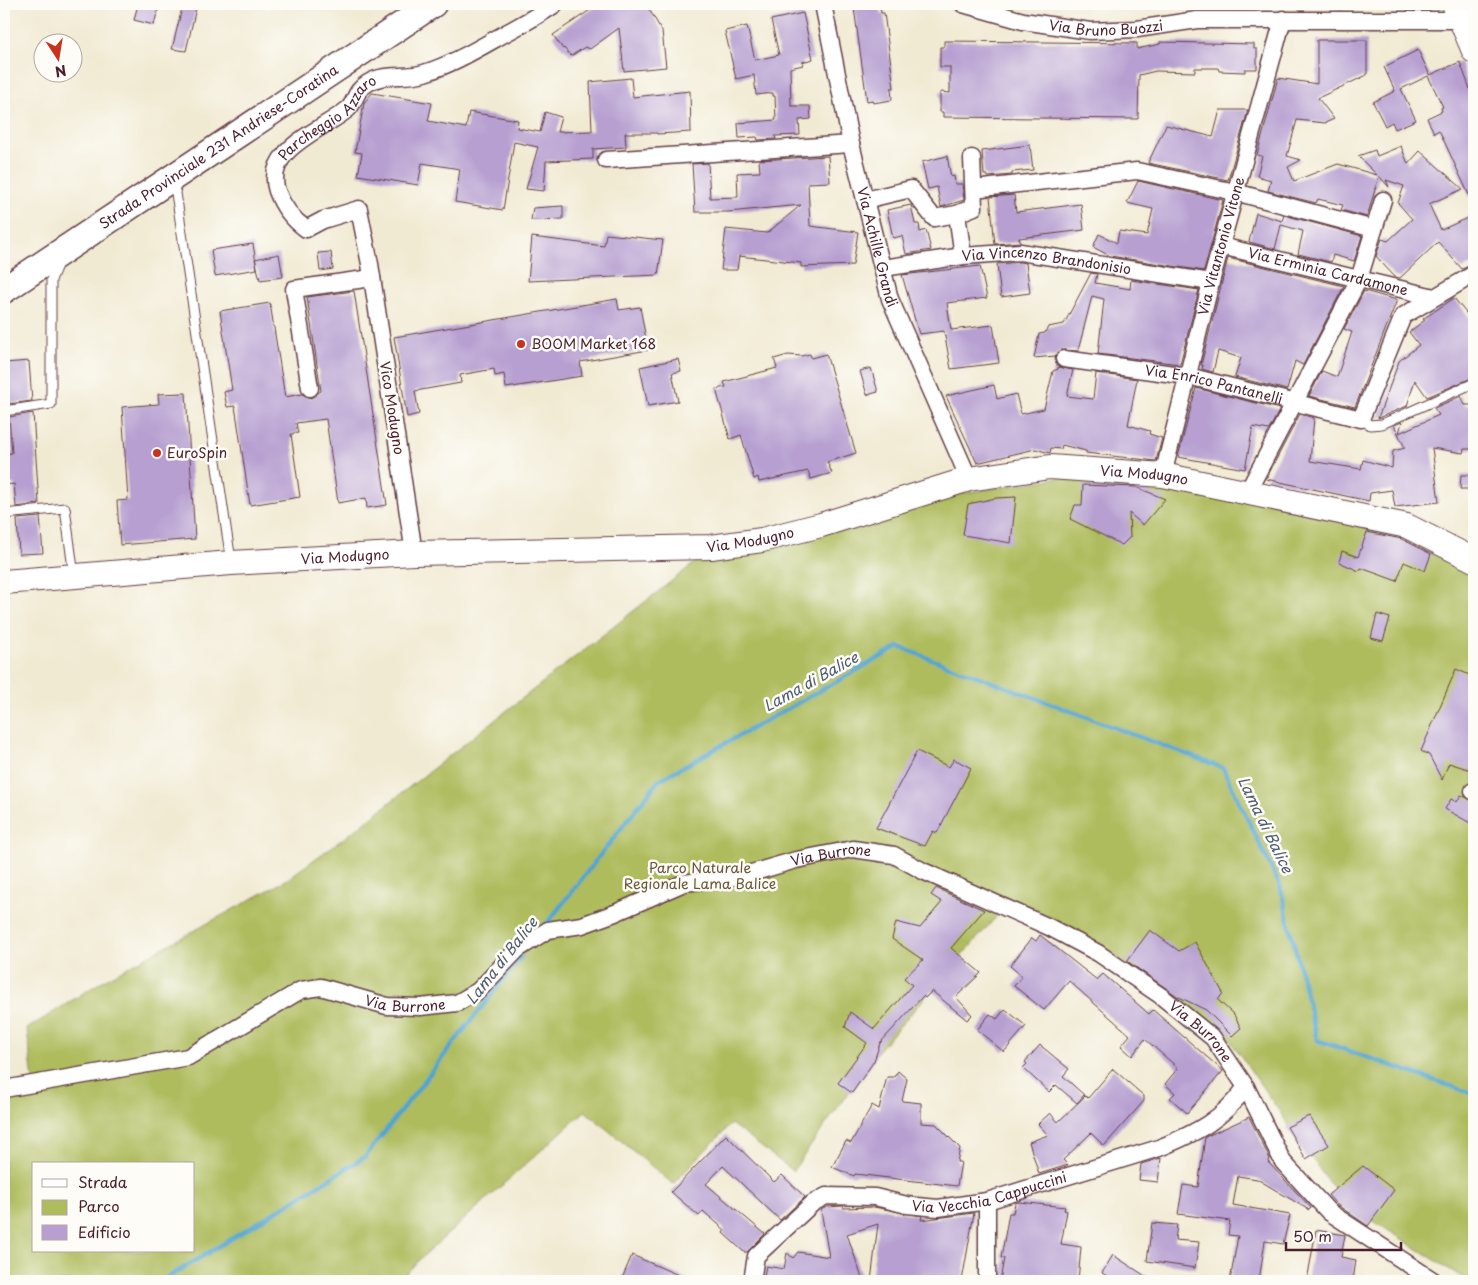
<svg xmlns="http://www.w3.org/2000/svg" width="1478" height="1285" viewBox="0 0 1478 1285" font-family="'Playpen Sans',sans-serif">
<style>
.green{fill:#afbc5d;stroke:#7c6e44;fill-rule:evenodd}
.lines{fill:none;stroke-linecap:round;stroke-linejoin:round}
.stream{stroke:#51a4cc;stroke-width:4.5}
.building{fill:#b7a0d1}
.lane-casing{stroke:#633d44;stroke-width:11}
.street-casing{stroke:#633d44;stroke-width:19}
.secondary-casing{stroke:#633d44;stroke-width:26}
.primary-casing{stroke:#633d44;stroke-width:29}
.lane{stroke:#fff;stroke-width:9}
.street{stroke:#fff;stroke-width:16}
.secondary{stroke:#fff;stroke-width:24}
.primary{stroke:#fff;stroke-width:26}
.poi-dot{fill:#c8321e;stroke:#fdfcf7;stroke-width:2}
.labels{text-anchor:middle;stroke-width:5;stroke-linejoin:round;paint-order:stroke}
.street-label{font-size:14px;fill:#4a1f2b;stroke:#fdfcf7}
.poi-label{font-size:14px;fill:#4a1f2b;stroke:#fdfcf7;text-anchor:start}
.park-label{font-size:14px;fill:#6d563c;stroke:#fdfcf7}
.water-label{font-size:15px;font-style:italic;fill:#4d5b73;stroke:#fdfcf7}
</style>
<rect width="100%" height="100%" fill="#fdfcf7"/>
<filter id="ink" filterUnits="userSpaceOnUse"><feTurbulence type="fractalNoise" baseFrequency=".02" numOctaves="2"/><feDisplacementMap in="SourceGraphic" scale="10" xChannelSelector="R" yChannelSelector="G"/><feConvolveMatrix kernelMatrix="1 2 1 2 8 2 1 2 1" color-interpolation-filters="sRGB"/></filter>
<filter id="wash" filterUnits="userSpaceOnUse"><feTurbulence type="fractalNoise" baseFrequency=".0096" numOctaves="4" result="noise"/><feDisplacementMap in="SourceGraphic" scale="20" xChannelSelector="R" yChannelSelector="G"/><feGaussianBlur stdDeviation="1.12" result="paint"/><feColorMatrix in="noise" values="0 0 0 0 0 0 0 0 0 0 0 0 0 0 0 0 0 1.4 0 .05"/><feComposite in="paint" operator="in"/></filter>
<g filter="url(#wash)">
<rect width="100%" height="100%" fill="#f1ead3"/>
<path class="green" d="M1114 469 1350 517 1474 572V1281H1468L1372 1220 1329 1183 1227 1036 1081 932 1012 899 876 1053 793 1171 731 1124 673 1184 585 1111 420 1259 399 1281H4V1089L33 1081 27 1029 104 980 283 882 351 833 706 554 952 495ZM34 1164H194V1251H34Z"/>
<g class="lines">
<path class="stream" d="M545 926 659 780 899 647 1223 768 1280 886 1317 1040 1474 1094
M162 1281 365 1157 521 957"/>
</g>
<g id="blocks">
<path class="building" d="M138 4 158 9 154 25 134 20Z
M183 4H197L186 51 172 49Z
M599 4H646L662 31 666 67 624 71 619 28 590 49 585 47 571 56 564 48 563 49 553 35Z
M860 4H880L881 13H884L894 88H891L892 100 873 103 872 100 867 101 854 8 860 7Z
M803 13 813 59 802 62 803 65 790 68 791 106H810L811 119 799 120 800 135 775 136 776 139 758 140 757 137 739 138 738 123 776 120 775 96H773V93L756 95 754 75 736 79 725 31 747 26 755 60 779 55 771 20Z
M1317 40H1367V75L1318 98 1334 119 1325 123 1297 120 1287 156 1301 160 1288 167 1294 181 1338 164 1377 175 1358 156 1375 150 1377 156 1401 146 1408 164 1420 151 1463 189 1429 204 1441 230 1474 215V264L1462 269 1438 242 1400 278 1395 277 1381 262 1376 256 1382 239 1388 241 1412 219 1398 203 1404 186 1386 180 1389 187 1379 176 1367 217 1341 210 1343 205 1318 199 1316 203 1268 191 1271 180 1257 176 1262 156 1257 155 1278 78 1317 84Z
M944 41 1137 43V49L1160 44V42L1254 44V49H1257V69H1245V72L1219 71 1218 68H1195V72L1156 71 1139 75 1138 119 943 117V112H940V92L950 93V67H940V47H944Z
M1418 50 1430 75 1460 62 1474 100V206L1439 130 1434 133 1427 118 1442 111 1441 108 1443 107 1428 76 1401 89 1416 120 1395 129 1392 122 1385 126 1373 102 1395 91 1384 67Z
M631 78 633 97 690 91 691 132 657 134V133H625L626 147 593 149V159L546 161 544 191 526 189 538 147 514 142 503 210 455 202 460 169 422 163 418 185 358 175 362 153 355 152 364 103 372 93 432 103 428 121 466 128 469 112 518 120 517 128 540 132 545 112 561 117 557 132 592 131 590 82Z
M1220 110H1248L1228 180 1148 163 1166 125 1213 137Z
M1030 145 1033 170 1012 172V175L988 177 987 175H984L982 151Z
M828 156 830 182 808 183 810 226 858 232 853 265 801 267V263L739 256 737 270H721L726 229 767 233 801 205 728 212H695L692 164 708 163 710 198 738 197 737 173 760 172 759 160Z
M947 156 951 177 954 176 955 184H962L964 200 941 207 937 187 928 189 922 162Z
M1138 181 1223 200 1204 271 1110 256 1093 247 1099 234 1117 243 1119 231 1147 235 1153 209 1127 203Z
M1014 195 1016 212 1081 204 1084 230 1019 238 1020 242 995 244 990 197Z
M911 205 915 224H919L920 232 926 230 931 250 906 254 902 236 893 238 887 210Z
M563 206V219L531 220 533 208Z
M1256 213 1282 221 1284 215 1362 236 1354 261 1333 255 1331 262 1298 254 1303 231 1281 225 1275 249 1249 242Z
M606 234 663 240 658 275 528 281 532 237 604 246Z
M253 244 257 269 215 276 211 250Z
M331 252 333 269 320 271 318 253Z
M279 254 283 277 260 280 255 259Z
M1228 258 1344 286 1303 365 1295 361 1287 390 1235 377 1241 358 1218 351 1213 372 1202 369 1203 365H1201Z
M1020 262 1026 263 1030 293 1001 297 997 264Z
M980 266 987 298 947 303 951 330 993 325 999 363 951 369 944 331 919 334 902 275Z
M1091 273 1097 274 1095 283 1130 289 1131 280 1199 290 1180 364 1098 354 1104 299 1092 296 1078 351 1061 350 1055 356 1034 358 1039 334 1045 333 1048 327 1064 324Z
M354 291 387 505 367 508 366 498 338 503 326 419 296 423 298 433 291 434 300 497 250 505 235 406 227 407 224 392 232 390 220 311 270 303 285 397 302 394 311 398 321 391 307 297Z
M1364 291 1397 300 1355 407 1309 396 1322 371 1337 377 1352 332 1344 329Z
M1454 298 1474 323V377L1427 397 1415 380 1407 406 1378 418 1399 361 1419 345 1409 332 1425 320 1423 319Z
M617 299 619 310 640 307 648 350 580 362 582 376 506 388 504 374 495 376 494 369 460 375 461 383 415 391 419 414 407 417 394 337Z
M810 354 811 358 826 354 856 453 827 462 832 473 811 479 808 471 759 482 758 477 754 479 741 435 730 439 716 389 726 387 724 382 777 368 774 359 788 355 801 356Z
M678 359 681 371 672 373 678 401 648 406 640 367Z
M29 361 32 401 8 404 5 363Z
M1058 367 1073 370 1067 396 1093 399 1096 373 1137 379 1128 425 1150 431 1149 434 1162 438 1156 461 1086 453V451L1062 445 1061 449 1051 448 1050 453 1035 449 977 463 946 396 994 385 997 399 1016 394 1021 414 1044 409 1053 371 1058 369Z
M871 368 878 392 867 395 860 371Z
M1196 388 1280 409 1269 430 1253 427 1245 469 1178 457Z
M186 393 195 539 120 545 117 501 128 500 122 407 159 404 158 394Z
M1461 396 1465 405H1474V449H1464L1463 453 1432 448 1439 502 1395 507 1392 490 1370 493 1369 501 1266 479 1300 414 1314 418 1310 461 1361 469 1363 460 1392 468 1393 451 1405 448 1394 425 1402 422 1399 433 1439 415 1434 408Z
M33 413 39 504 16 507 14 484 4 485V454L12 453 9 417Z
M1461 475H1474V489H1460Z
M1083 485 1136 487 1165 499 1143 525 1129 513 1130 537 1122 545 1070 519 1075 505H1082Z
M1016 497 1011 543 963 535 968 504 996 498Z
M40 517 43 553 19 554 17 519Z
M1367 532 1402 539 1431 554 1425 571 1404 562 1397 581 1361 568 1359 571 1339 562 1342 551 1358 557Z
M1377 614 1390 618 1383 641 1371 638Z
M1456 669 1474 677V771L1449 763 1442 780 1429 755 1421 751Z
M917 751 949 767 954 759 971 768 937 833 933 831 925 846 876 828Z
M1461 795 1474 801V825L1445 809 1451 799 1457 802Z
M936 888 984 910 951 948 981 973 956 997 972 1015 967 1020 932 991 925 998 923 996 880 1043 874 1061 852 1093 838 1083 867 1043 845 1027 850 1012 874 1029 912 985 904 978 923 960 892 939 896 922 920 928 942 902 931 895Z
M1150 930 1179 951 1195 942 1223 993 1218 1000 1234 1015 1241 1028 1232 1036 1206 1010 1177 996 1127 961Z
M1040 935 1097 980 1103 974 1149 1014 1153 1010 1223 1071 1187 1113 1170 1098 1175 1093 1165 1084 1178 1068 1145 1039 1132 1056 1121 1046 1130 1035 1069 981 1044 1010 1014 986 1022 976 1010 966 1032 938 1036 941Z
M1005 1009 1026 1026 1004 1052 977 1030 990 1014 997 1019Z
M1040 1045 1069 1069 1063 1076 1084 1095 1077 1103 1056 1085 1049 1092 1023 1068 1027 1064 1025 1062Z
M1113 1069 1144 1096V1101L1104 1146 1091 1133 1063 1160 1068 1165 1039 1174 1029 1142 1048 1135 1038 1124 1050 1113 1058 1122 1085 1096 1088 1098Z
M898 1071 907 1079 902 1101 921 1103V1123L936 1124 960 1148 957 1162H961L957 1186 855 1174 854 1176 832 1167 846 1141 851 1143 872 1105 879 1109 887 1077H894Z
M1309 1116 1329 1145 1306 1159 1287 1127Z
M1249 1117 1270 1159 1268 1162 1311 1208 1309 1210 1257 1179 1238 1176 1233 1205 1290 1215 1283 1244 1265 1241 1259 1281H1230L1238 1236 1228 1235 1230 1221 1178 1214 1183 1185 1198 1187 1205 1137Z
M726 1135 774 1182 782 1175 805 1197 780 1220 723 1166 706 1184 765 1234 747 1252H744L723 1233 725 1230 703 1211 699 1216 671 1192Z
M1161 1158 1158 1182 1139 1180 1141 1164Z
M1363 1166 1394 1190 1368 1226 1336 1204 1328 1195Z
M1019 1202 1065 1207 1064 1210 1067 1211 1061 1244 1081 1247 1078 1281H1000L1004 1258H1001L1009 1213H1013L1015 1203Z
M843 1206 844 1208 874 1207 922 1216 921 1220 974 1213 962 1281H910L897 1279V1281H871L878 1224 847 1234 863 1281H763L766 1266 784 1269 787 1253 793 1258 798 1252 829 1257 821 1210 827 1207Z
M1152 1223 1177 1225 1175 1240 1199 1242 1195 1268 1147 1261Z
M1316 1230 1345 1235 1341 1257 1356 1260 1353 1281H1307Z
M632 1255 692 1281H621Z
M1113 1255 1153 1281H1115L1102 1273Z"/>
</g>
</g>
<g filter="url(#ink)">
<use href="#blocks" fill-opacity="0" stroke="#633d44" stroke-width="1"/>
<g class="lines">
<defs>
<path id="lane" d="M169 183 176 193 231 561
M4 411 51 404V280L58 263
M1361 419 1370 425 1382 424 1474 383
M4 514 65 508 74 576"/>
<g id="street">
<path id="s1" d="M823 4 851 144 890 299 969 479"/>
<path id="s2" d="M963 4 1023 21 1090 31 1137 29 1197 20H1461"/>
<path d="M606 160 851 144"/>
<path d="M974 189 1137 171 1235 192 1374 229"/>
<path d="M865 200 911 189 934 218 957 214"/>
<path id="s3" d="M1221 246 1434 297"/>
<path d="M963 256 957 214 974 207 972 158"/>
<path id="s4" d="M883 268 963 256 1020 252 1211 282"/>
<path id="s5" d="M1064 359 1188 376 1361 419 1403 316 1474 274"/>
<path d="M310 388 294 289 372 278"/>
<path id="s6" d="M1163 475 1211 282 1283 19"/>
<path d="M1247 493 1359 279 1383 200"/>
<path id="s7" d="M414 553 370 264 359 209 323 220 306 229C292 219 283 207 277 191 263 149 323 130 348 109 356 102 354 91 368 83 386 72 405 79 424 73 453 64 479 48 506 33 522 24 540 15 555 4"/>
<path d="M1473 791H1474"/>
<path id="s8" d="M4 1089 188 1057 301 990 321 987 387 1006 420 1007 457 1003 478 991 518 949 548 930 582 925 615 913 684 883 741 876 796 860 853 849 894 855 923 871 1049 927 1098 953 1161 996 1213 1038 1246 1087 1283 1162 1329 1212 1434 1281"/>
<path id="s9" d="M752 1281 756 1256 813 1203 826 1196 875 1197 907 1205 938 1208 987 1201 1159 1148C1196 1133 1222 1120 1246 1087"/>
<path d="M987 1281V1201"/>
</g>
<g id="secondary">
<path d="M1454 4 1474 51"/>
<path id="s10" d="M4 582 231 563 414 553 711 547 762 540 821 525 969 479 1050 467 1163 475 1407 526 1474 560"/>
</g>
<g id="primary">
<path id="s11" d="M4 290 433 4"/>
</g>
</defs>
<use href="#lane" class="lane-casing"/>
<use href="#street" class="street-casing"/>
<use href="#secondary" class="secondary-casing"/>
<use href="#primary" class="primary-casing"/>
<use href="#lane" class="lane"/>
<use href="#street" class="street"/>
<use href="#secondary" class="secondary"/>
<use href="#primary" class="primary"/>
</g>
</g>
<g class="poi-dot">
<circle cx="521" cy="344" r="5"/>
<circle cx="157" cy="453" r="5"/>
</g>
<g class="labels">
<g class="street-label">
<text dy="5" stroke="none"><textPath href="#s2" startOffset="146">Via Bruno Buozzi</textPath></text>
<text dy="5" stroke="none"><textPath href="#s7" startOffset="550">Parcheggio Azzaro</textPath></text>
<text dy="5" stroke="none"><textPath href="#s11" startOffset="258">Strada Provinciale 231 Andriese-Coratina</textPath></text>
<text dy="5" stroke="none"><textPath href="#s6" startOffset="236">Via Vitantonio Vitone</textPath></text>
<text dy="5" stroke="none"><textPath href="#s1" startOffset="249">Via Achille Grandi</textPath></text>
<text dy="5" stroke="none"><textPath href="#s4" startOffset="165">Via Vincenzo Brandonisio</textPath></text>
<text dy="5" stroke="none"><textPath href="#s3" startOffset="110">Via Erminia Cardamone</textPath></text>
<text dy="5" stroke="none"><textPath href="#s5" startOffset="152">Via Enrico Pantanelli</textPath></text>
<text transform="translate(392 408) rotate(81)" y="5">Vico Modugno</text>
<text dy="5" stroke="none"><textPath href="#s10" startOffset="1152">Via Modugno</textPath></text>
<text dy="5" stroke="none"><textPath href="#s10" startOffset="748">Via Modugno</textPath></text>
<text dy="5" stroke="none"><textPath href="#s10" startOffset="342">Via Modugno</textPath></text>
<text dy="5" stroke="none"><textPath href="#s8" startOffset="890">Via Burrone</textPath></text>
<text dy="5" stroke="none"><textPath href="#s8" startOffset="425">Via Burrone</textPath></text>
<text dy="5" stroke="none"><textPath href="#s8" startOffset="1310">Via Burrone</textPath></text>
<text dy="5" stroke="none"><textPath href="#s9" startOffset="284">Via Vecchia Cappuccini</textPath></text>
</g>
<g class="poi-label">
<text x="531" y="349">BOOM Market 168</text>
<text x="167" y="458">EuroSpin</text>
</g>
<g class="park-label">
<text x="700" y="873">Parco Naturale<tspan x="700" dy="16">Regionale Lama Balice</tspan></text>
</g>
<g class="water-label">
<text transform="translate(811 682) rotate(-29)" y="5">Lama di Balice</text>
<text transform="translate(1265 825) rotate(64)" y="5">Lama di Balice</text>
<text transform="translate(502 961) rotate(-52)" y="5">Lama di Balice</text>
</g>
</g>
<rect width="1478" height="1285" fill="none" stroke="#fdfcf7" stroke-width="20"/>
<rect x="32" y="1162" width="162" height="90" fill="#fdfcf7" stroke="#b5a4a5"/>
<rect x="42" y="1179" width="25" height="8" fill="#ffffff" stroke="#b5a4a5"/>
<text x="78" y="1188" font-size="15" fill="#4a1f2b">Strada</text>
<rect x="42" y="1200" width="25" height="15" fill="#afbc5d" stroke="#b5a4a5"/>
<text x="78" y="1212" font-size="15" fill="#4a1f2b">Parco</text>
<rect x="42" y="1225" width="25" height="15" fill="#b7a0d1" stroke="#b5a4a5"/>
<text x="78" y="1238" font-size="15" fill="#4a1f2b">Edificio</text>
<g transform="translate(58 58) rotate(168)"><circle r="24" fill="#fdfcf7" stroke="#b5a4a5"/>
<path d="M0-4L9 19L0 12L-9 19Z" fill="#c8321e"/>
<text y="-8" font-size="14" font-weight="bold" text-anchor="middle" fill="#4a1f2b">N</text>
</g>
<path d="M1286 1242v8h115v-8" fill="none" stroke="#4a1f2b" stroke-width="2.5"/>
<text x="1293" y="1242" font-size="15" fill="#4a1f2b" stroke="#fdfcf7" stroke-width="4" paint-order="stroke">50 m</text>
</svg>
